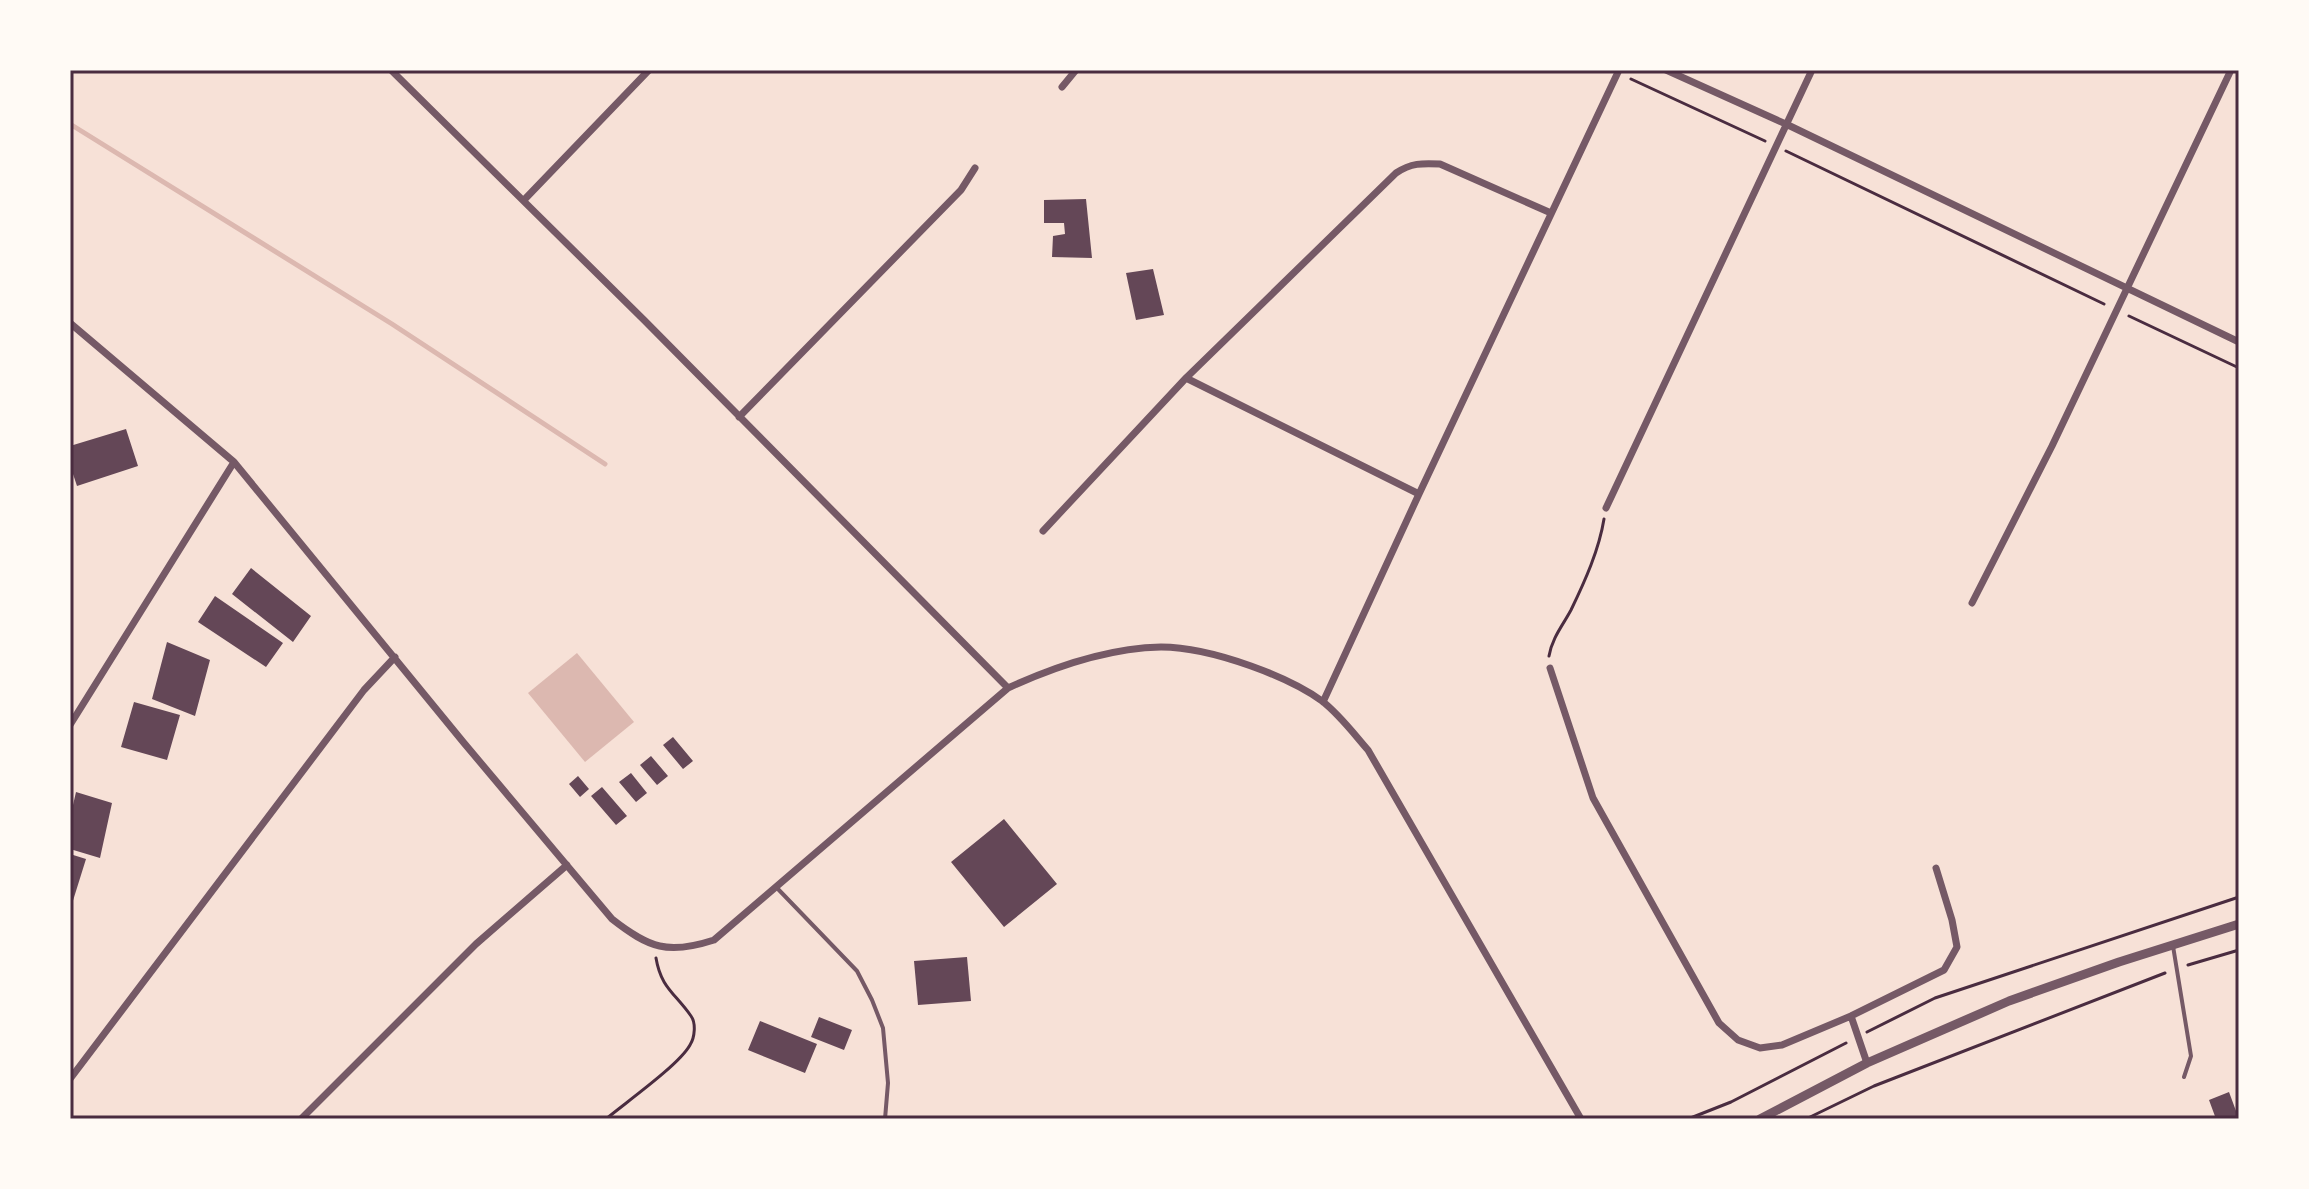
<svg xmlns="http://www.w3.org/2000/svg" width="2309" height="1189" viewBox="0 0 2309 1189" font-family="'Asap Condensed',sans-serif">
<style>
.water{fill:#dcb8b0}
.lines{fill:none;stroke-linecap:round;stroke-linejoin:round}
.stream{stroke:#dcb8b0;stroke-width:5}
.building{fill:#644757}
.path{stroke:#4a2c40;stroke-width:3}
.service{stroke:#755966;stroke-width:4}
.minor{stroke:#755966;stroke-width:7}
.tertiary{stroke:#755966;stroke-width:9}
.neatline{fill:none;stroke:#4a2c40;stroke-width:3}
</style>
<rect width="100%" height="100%" fill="#f7e1d7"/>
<path class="water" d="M577 653 634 722 585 762 528 693Z"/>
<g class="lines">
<path class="stream" d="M70 124 392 324 605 464"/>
</g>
<path class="building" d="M1086 199 1092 258 1052 257 1053 236 1065 234 1064 223H1044V200Z
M1153 269 1164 315 1136 320 1126 273Z
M126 429 138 466 77 486 70 465V446Z
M251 568 311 616 293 642 232 594Z
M215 596 283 643 266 667 198 622Z
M167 642 210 660 195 716 152 699Z
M134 702 180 715 167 760 121 747Z
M673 737 693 761 683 769 663 745Z
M651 756 668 776 657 785 640 765Z
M631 773 647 793 636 802 619 782Z
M578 776 589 789 580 797 569 784Z
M602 787 627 816 616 825 591 796Z
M76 792 112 803 100 858 70 849V818Z
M1004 819 1057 884 1004 927 951 862Z
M70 854 86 859 71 907H70Z
M967 957 971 1001 918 1005 914 961Z
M819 1017 852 1030 844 1050 811 1037Z
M760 1021 817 1044 805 1073 748 1050Z
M2229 1092 2239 1119H2216L2209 1100Z"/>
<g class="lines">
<path class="path" d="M1631 79 1765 141
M1786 151 2104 304
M2129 316 2239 368
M1549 656C1552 638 1563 625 1571 610 1585 581 1599 550 1604 519
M2188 965 2239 950
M1867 1032 1935 998 2239 897
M606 1119C625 1103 679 1065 690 1045 695 1037 696 1023 691 1016 675 993 661 988 656 958
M1688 1119 1731 1102 1846 1043
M1806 1119 1874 1086 2165 973"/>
<path class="service" d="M777 888 857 971 872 1000 883 1028 888 1083 885 1119
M2173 946 2191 1056 2184 1077"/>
<path class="minor" d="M391 70 644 320 1008 688
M1666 70 1788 125 2239 342
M1062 87 1076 70
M524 200 649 70
M70 323 234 462 464 743 612 919C649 948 668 955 714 940L1008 688C1056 666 1108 648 1161 647 1191 647 1223 656 1251 666 1276 675 1300 685 1322 701 1339 714 1354 734 1368 750L1581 1119
M1186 378 1419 494
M739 417 961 190 975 168
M1606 508 1812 70
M1043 531 1186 378 1396 173C1411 163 1422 163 1440 164L1551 213
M1972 603 2052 446 2231 70
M1550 668 1593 798 1719 1023 1738 1040 1760 1048 1782 1045 1851 1016 1944 970 1957 947 1952 920 1936 868
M1323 702 1419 494 1619 70
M70 725 234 462
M1851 1016 1867 1063
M70 1079 364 690 395 657
M301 1119 476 944 567 865"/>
<path class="tertiary" d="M1760 1119 1867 1063 2009 1001 2119 962 2239 924"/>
</g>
<rect width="2309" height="1189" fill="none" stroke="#fffaf5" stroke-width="144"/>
<rect x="72" y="72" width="2165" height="1045" class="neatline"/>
</svg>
